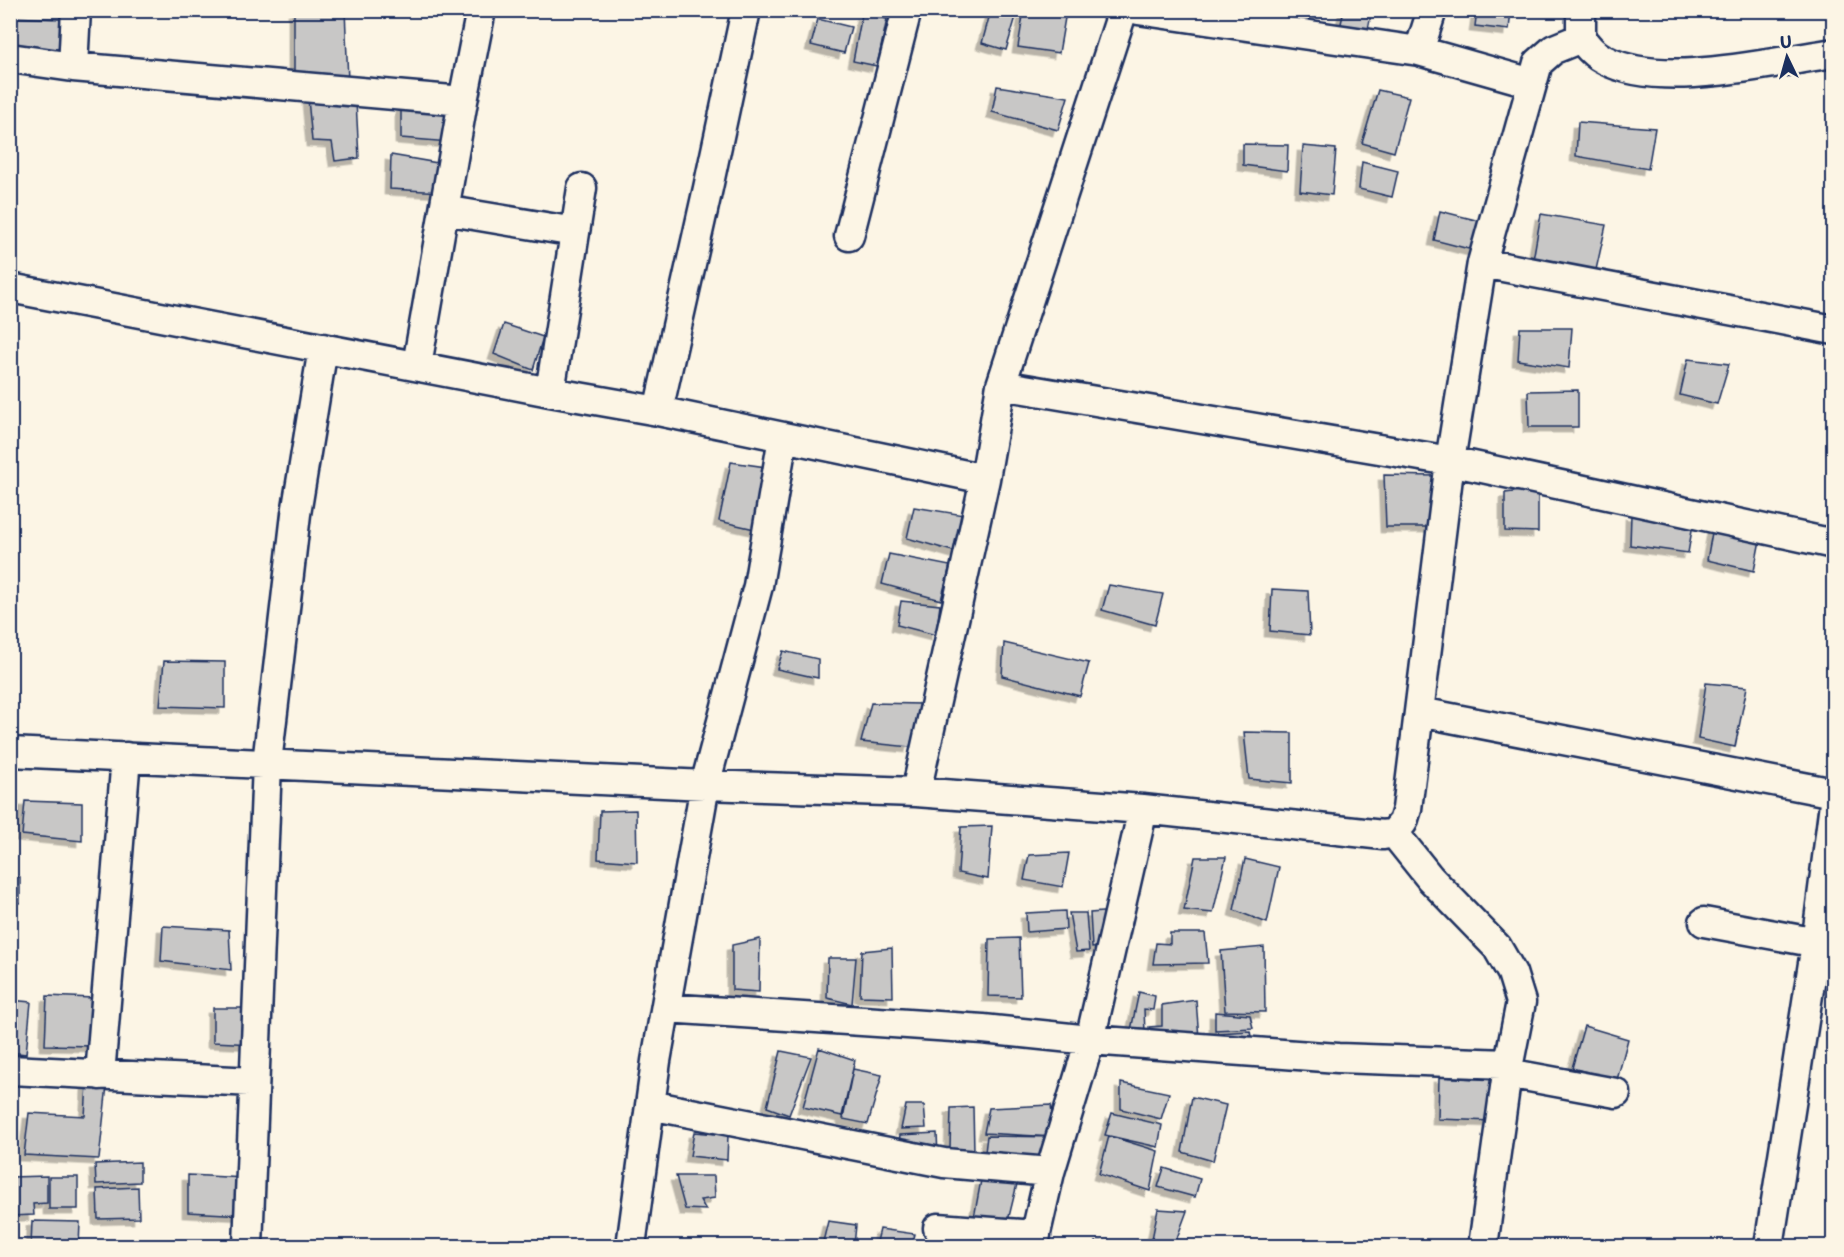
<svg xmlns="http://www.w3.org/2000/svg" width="1844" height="1257" viewBox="0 0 1844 1257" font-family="'Playpen Sans',sans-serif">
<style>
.building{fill:#c8c7c6;stroke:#1b2f5e;stroke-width:1.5;filter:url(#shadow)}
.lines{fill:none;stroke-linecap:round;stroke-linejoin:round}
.minor-casing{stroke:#1b2f5e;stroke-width:33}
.minor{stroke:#fcf5e5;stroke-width:28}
</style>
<defs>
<filter id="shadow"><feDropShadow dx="-5.5" dy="5.5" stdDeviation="0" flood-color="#0004"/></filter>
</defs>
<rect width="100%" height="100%" fill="#fcf5e5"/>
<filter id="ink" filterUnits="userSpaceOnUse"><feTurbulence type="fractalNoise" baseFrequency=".0167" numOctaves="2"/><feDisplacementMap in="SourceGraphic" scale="12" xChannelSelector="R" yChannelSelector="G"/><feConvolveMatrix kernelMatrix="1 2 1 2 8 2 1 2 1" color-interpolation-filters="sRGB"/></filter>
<g filter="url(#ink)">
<path class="building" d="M294 10H345L348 81 294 74Z
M991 10H1018L1006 50 982 43Z
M1024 10 1066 12 1059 53 1018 47Z
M1344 10H1372L1367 34 1340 28Z
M1477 10H1511L1509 30 1475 26Z
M862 14 887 19 877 66 853 61Z
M10 17 60 19 59 54 10 49Z
M818 19 851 27 844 53 811 45Z
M997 86 1068 97 1058 130 992 112Z
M1378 90 1409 97 1394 152 1362 143Z
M308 99 356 101 359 158 335 161 332 142 312 141Z
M401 106 449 111V142L401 138Z
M1578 122 1655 128 1648 169 1576 156Z
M1243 144 1288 145 1287 171 1243 165Z
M1303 146 1336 149 1332 195 1300 191Z
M391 155 443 164 442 192 390 189Z
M1362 162 1398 171 1392 197 1359 189Z
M1440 211 1480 221 1473 250 1434 240Z
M1541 214 1606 225 1596 270 1533 260Z
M504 324 543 337 533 370 494 354Z
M1520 328H1572L1569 368 1518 360Z
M1688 359 1729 364 1717 404 1680 395Z
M1578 390V427H1529L1528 391Z
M731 462 773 468 759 530 719 521Z
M1384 475 1436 476 1434 527H1386Z
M1538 489V532L1505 531V493Z
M914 507 964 515 956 552 907 538Z
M1631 514 1693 524 1688 553 1630 545Z
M1713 527 1761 535 1754 571 1707 560Z
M889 554 950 566 941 600 882 584Z
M1109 585 1163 594 1155 625 1102 610Z
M1272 589 1308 591 1310 635 1270 631Z
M901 601 940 605 936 635 897 625Z
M1004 643 1089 663 1080 696 1002 676Z
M783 651 818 659V678L777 669Z
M164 661 225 662V708L160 706Z
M1706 683 1747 687 1735 747 1698 739Z
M871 703 921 704 910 747 861 742Z
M1244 732 1292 733V783L1249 779Z
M25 801 82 803V841L22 835Z
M636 810 637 862 598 859 600 811Z
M992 826 988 879 958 873 961 827Z
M1069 853 1063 887 1024 880 1029 855Z
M1195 857H1226L1213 913 1184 910Z
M1245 859 1279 867 1267 923 1234 910Z
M10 877H20V903L10 902Z
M1065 911 1066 929 1027 932 1026 913Z
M1115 911 1105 947 1092 948 1090 913Z
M1069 913H1086L1089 951 1076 952Z
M163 926 229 930 231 970 161 961Z
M1170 933H1205L1208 963 1153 964 1156 943 1170 944Z
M1019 938 1021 997 988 996 989 939Z
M760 939 759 992 732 990V945Z
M1264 947 1265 1012 1225 1011 1221 951Z
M892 948 893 997 860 996 862 951Z
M828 958H856L852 1004 827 998Z
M1139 992 1155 996 1153 1010 1144 1009 1145 1033 1131 1030Z
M47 996 93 998V1046L45 1045Z
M10 1000 31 1002 26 1054 10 1052Z
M1196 1000 1199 1038 1151 1039 1149 1027 1162 1026V1005Z
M213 1008H252L254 1044 213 1042Z
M1215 1012 1250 1015 1253 1028 1215 1030Z
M1584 1026 1628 1039 1617 1080 1572 1068Z
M1250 1031 1253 1048 1218 1046 1217 1033Z
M819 1048 855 1060 842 1116 803 1107Z
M781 1051 811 1057 789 1115 767 1107Z
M853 1069 882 1075 868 1124 843 1119Z
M1439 1077 1496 1080 1493 1121 1438 1119Z
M87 1083 107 1085 99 1159 24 1155 29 1113 85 1116Z
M1121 1083 1169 1093 1161 1119 1121 1109Z
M1192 1097 1226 1105 1213 1161 1182 1152Z
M906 1105H924L926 1128 901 1129Z
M1051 1105 1055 1137 984 1133 989 1108Z
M973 1107 974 1152 950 1149 951 1108Z
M1112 1113 1162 1125 1158 1147 1105 1135Z
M694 1132 728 1135 727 1160 690 1156Z
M937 1133 938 1156 898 1148 900 1135Z
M987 1136 1055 1137 1046 1167 984 1160Z
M1109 1136 1158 1151 1150 1191 1099 1174Z
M140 1162V1182L96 1184 95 1164Z
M1164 1168 1200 1179 1195 1197 1158 1187Z
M188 1175 245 1178 244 1215 188 1212Z
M47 1176V1203L33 1204 34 1215 10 1216V1177Z
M676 1176H714L715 1198 700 1200 706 1210 685 1209Z
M49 1177H78V1209H49Z
M981 1180 1017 1184 1006 1229 973 1223Z
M138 1187 139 1218 98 1219 97 1189Z
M1158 1209 1187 1211 1174 1246 1151 1244Z
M32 1221 80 1222 79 1246H31Z
M828 1221 856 1225 854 1246H822Z
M880 1229 915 1234 912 1246H876Z
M1118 1241V1246H1094L1095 1242Z"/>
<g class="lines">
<defs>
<path id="minor" d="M1138 10 1419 51 1532 83
M1581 38C1588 47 1594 55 1605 60 1662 90 1771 62 1834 53
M1419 51 1432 10
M10 58 73 67 463 101
M73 67 76 10
M444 210 575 232
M849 236 907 10
M1482 263 1834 330
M10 288 550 392 658 411 985 479
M417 365 463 101 481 10
M1001 385 1450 461 1834 544
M550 392 582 188
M658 411 708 188 746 10
M1420 712 1834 793
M10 752 705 785 916 792 1143 809 1383 835 1394 833 1403 822 1407 809 1450 461 1482 263 1538 63 1554 49 1581 38V10
M916 792 985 479 1001 385 1123 10
M1394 833 1430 878 1497 947 1512 973 1521 1002 1507 1073 1483 1246
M1704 922 1834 946
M666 1008 983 1029 1090 1040 1338 1058 1508 1064
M10 1070 254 1082
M1507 1073 1616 1093
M100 1075 126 757
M650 1105 944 1163 1050 1172
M938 1228 1036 1235
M248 1246 267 763 296 514 323 348
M631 1246 656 1061 705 785 758 586 783 437
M1033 1246 1050 1172 1090 1040 1143 809
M1769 1246 1816 944 1834 803"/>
</defs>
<use href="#minor" class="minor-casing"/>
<use href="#minor" class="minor"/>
</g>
</g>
<rect width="1844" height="1257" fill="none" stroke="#fcf5e5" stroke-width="36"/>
<rect x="18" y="18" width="1808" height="1221" fill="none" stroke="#1b2f5e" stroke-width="2" filter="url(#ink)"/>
<g transform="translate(1787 57) rotate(355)" stroke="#fcf5e5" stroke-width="4.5" paint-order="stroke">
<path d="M0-4.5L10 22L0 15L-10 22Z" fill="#1b2f5e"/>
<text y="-9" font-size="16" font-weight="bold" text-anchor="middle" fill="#1b2f5e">U</text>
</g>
</svg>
